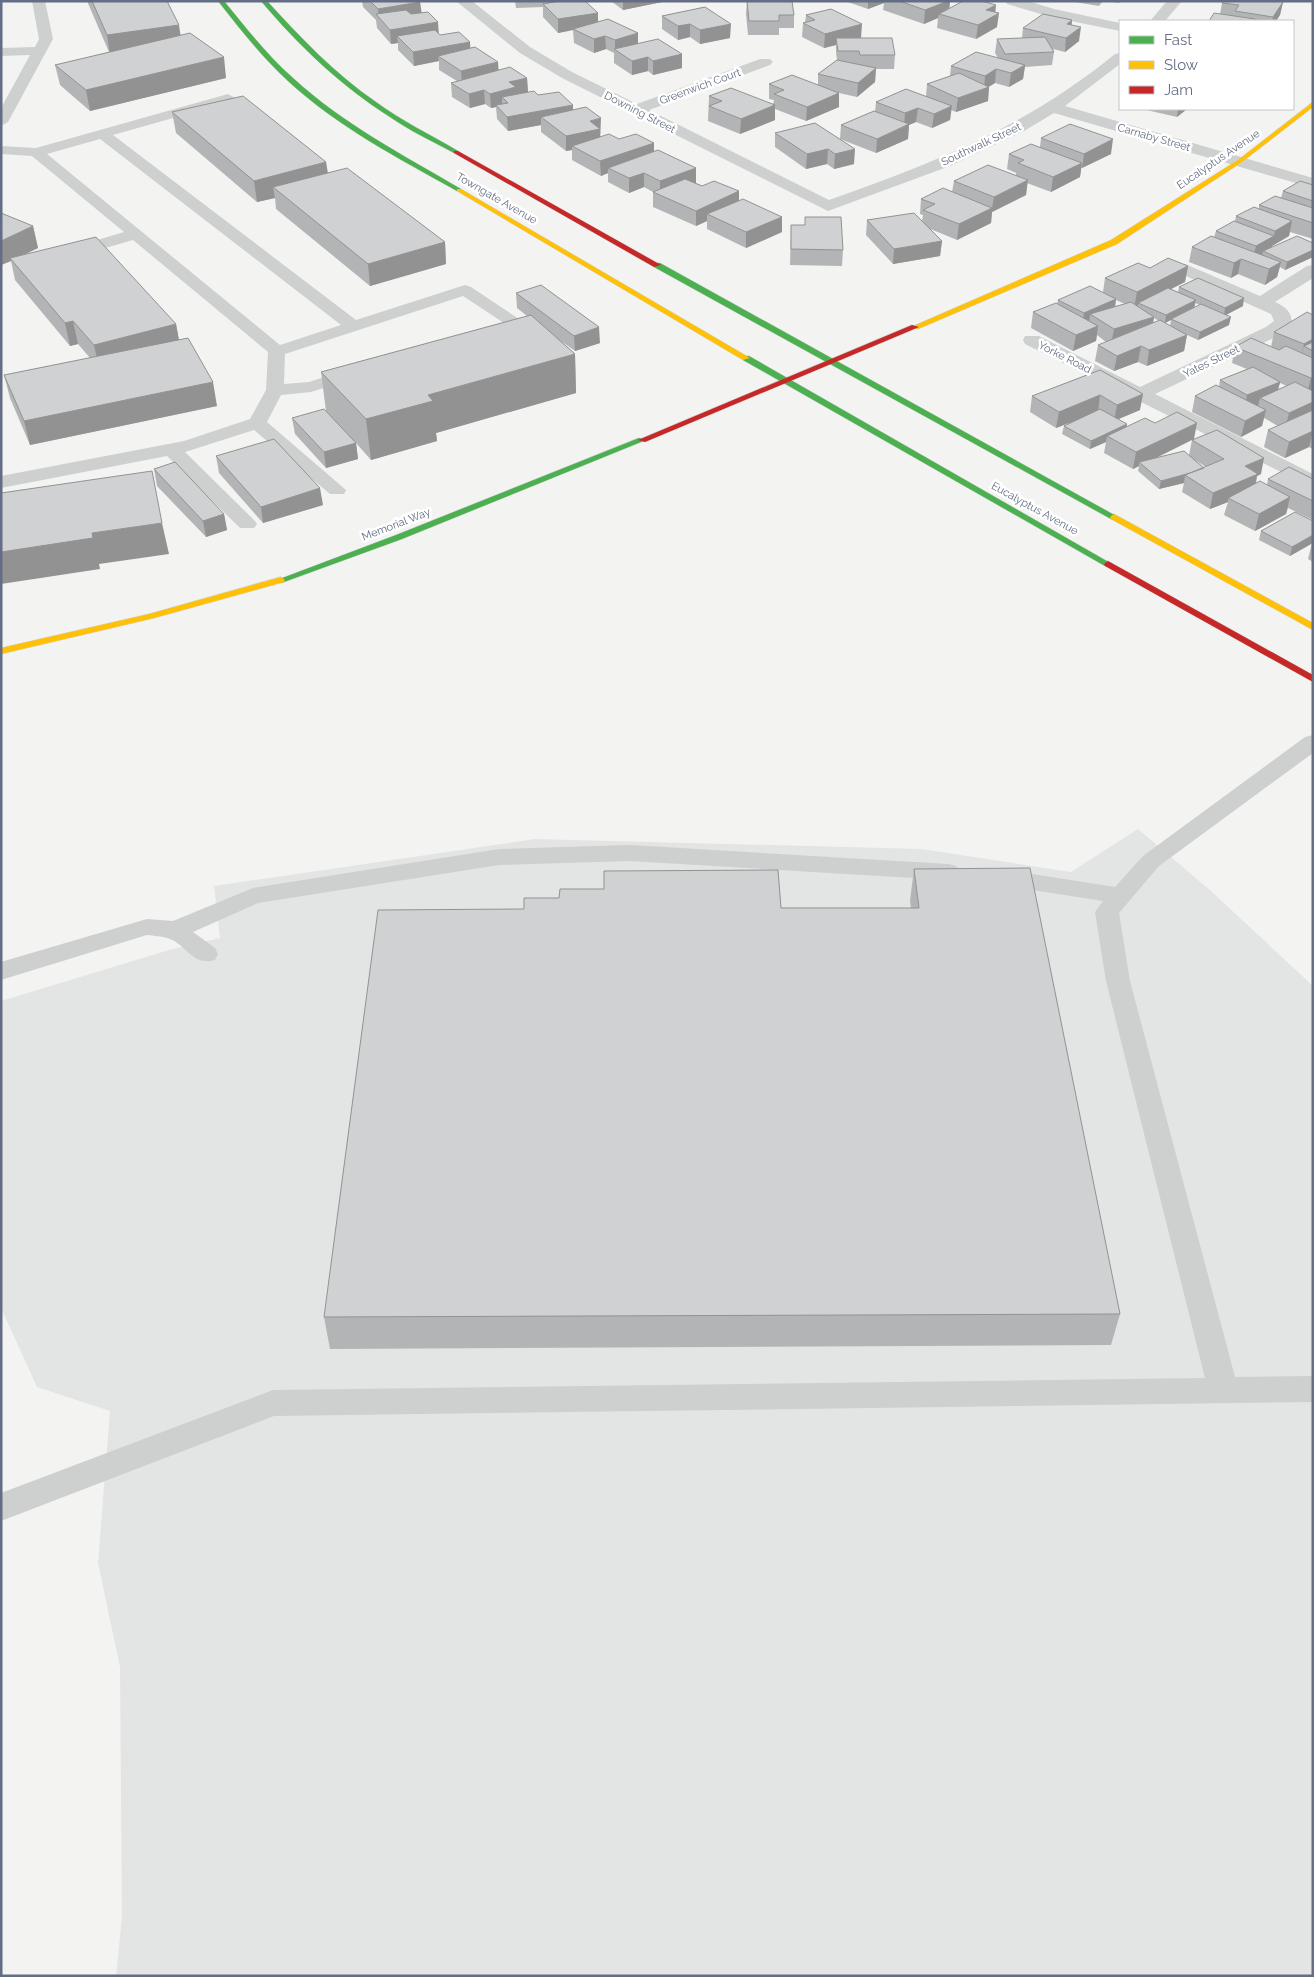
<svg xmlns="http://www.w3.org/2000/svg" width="1314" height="1977" viewBox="0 0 1314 1977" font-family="Raleway,sans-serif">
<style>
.built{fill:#e3e4e4}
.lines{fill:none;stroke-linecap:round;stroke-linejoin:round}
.fast-casing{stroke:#d0d1d2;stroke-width:1}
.slow-casing{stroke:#d0d1d2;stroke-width:1}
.jam-casing{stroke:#d0d1d2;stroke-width:1}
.lane{fill:#cecfcf;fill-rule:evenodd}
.street{fill:#cecfcf;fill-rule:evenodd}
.fast{fill:#4caf50;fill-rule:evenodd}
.slow{fill:#ffc107;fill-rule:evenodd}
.jam{fill:#c62828;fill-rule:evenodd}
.wall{fill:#b3b4b5;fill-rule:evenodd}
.shaded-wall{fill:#929293}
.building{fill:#d0d1d2;stroke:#929293}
.labels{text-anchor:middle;stroke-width:5;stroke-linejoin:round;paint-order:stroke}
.far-street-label{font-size:11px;fill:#636d83;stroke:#fff}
</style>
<rect width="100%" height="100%" fill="#f3f4f2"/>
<path class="built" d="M1138 829 1211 891 1313 986V1976H116L122 1916 120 1667 98 1563 110 1411 37 1387 1 1308V1001L169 950 220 938 214 886 535 839 922 849 1071 872Z"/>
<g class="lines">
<defs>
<path id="fast" d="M218 1H224C246 28 267 55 293 78 343 124 403 155 461 189V191H457C398 158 338 127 288 81 262 57 240 29 218 1Z
M261 1H267C301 38 335 74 376 102 402 121 431 135 458 151V153H454C432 141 410 131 390 117 341 86 298 45 261 1Z
M654 263H660L1118 517 1114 520 1111 519 654 267Z
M743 356H749L1112 564 1111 566H1105L743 360Z
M639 438 646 440 402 539 284 582 281 583 277 580 396 535Z"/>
<path id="slow" d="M1313 102V107L1242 162 1117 244 918 329 911 327 1111 240 1238 160Z
M457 189H461L750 358 743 360 457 191Z
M1114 514 1313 623V630L1111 519 1110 517Z
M281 577 285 580 284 582 154 618 1 654V648L149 614Z"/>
<path id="jam" d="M454 151H458L661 265 654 267 454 153Z
M912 325 919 327 645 442 638 440Z
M1108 561 1313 675V682L1105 566 1104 564Z"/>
</defs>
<use href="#fast" class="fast-casing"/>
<use href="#slow" class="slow-casing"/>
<use href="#jam" class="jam-casing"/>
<path class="lane" d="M32 1H45L53 39 8 122 1 126V108L30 55 1 56V48L35 47 39 39Z
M228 94 235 98 233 101 113 135 356 320 465 285 471 287 549 339 546 343H534L463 296 285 354 284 384 309 382 355 367 361 368 364 372 361 376 311 392 281 395 267 422 346 490 344 494H330L254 430 185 452 254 520 257 524 254 528H240L167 456 1 488V476L184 441 250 419 266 390 268 352 133 240 70 258 64 256 62 253 64 250 124 232 32 156 1 154V146L36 148ZM100 139 341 325 280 345 47 154Z
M1313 735V753L1159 866 1119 913 1130 981 1235 1377 1313 1376V1402L274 1416 1 1521V1493L273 1390 1205 1378 1106 981 1095 912 1103 901 1000 885 992 883 988 877 992 871 1000 869 1115 887 1143 856 1305 737Z
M630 845 948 864 956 866 960 872 956 878 948 880 630 861 499 865 258 903 193 932 215 948 218 954 215 960C192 967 186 943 167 938 161 936 154 936 147 935L1 980V962L147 919 173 921 253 888 499 849Z"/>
<path class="street" d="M456 1H472L530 47 572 72 637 104 760 59H770L773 62 770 65 649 110 829 200C935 163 1027 126 1115 54L1120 53V64L1065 106 1313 178V188L1054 113 1024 131 950 166 828 211 562 78 520 53Z
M1005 1H1028L1054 9 1120 23V31L1051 17 1007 4Z
M1167 1H1182L1165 21H1150Z
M1185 264 1260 296 1307 266 1313 265V278L1275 302C1286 307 1291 311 1292 323L1280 335 1155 394 1313 474V488L1025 344 1023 340 1025 336H1039L1140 387 1266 327 1274 321 1271 314 1179 273 1176 269 1179 265Z"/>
<use href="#fast" class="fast"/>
<use href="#slow" class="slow"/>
<use href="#jam" class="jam"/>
</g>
<path class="wall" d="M87 1H167L181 36 226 78 90 111 60 85 55 65 109 52Z
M362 1H420L421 13 440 35 470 48 499 70 527 78 528 92 521 94 538 95 573 110 601 133H600V137L654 143V151L696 168V183L702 186 739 191V200L782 217V232L746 248 707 229V221L696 226 653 207V192L644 187 629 193 608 182V173L601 176 572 160V150L566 151 541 132V125L508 131 497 119 496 107 491 108 485 104 470 108 452 97 451 83 457 81 439 70V61L414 66 398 50V43L391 44 377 28 376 20 363 7Z
M515 1H585L598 21 638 33V44L682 54V68L653 75 648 71 632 75 614 63V53L606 49 594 53 574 43 573 30 558 33 543 17V7L516 8Z
M611 1H662V2L623 10Z
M747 1 794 15V28H779V35H748L746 14Z
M845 1H950L949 9 995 12 997 27 976 39 937 28 938 18 924 24 883 10 884 3 868 9Z
M1069 1H1103L1099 6Z
M1106 1H1121L1119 3Z
M1283 2 1280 15 1276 21H1209L1220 14 1222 3Z
M705 7 730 38 700 44 690 37 678 40 662 29V16Z
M806 15 861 38H859L895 55 894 69H876L875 82 857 97 839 93V107L806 121 775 109V120L740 134 708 121 709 96 773 104 774 100 769 99V84L818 85V74L837 60 836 52V45L824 48 802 37 803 23H805Z
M1072 20V25L1079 41 1065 52 1053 49 1054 52 1052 65 1025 67 1023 79 1009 87 995 83 989 87 988 101 956 112 951 110 950 120 932 128 916 122 909 125 908 139 876 153 840 139 841 125 875 112 876 102 926 96 927 84 950 76 951 66 998 58 995 53 997 39 1022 38 1023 28Z
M1142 109H1187L1177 117Z
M172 112 326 162 328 173 445 242 446 264 370 286 276 209 275 198 257 202 176 133Z
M815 123 854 164 834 169 827 164 806 169 775 147V133Z
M1041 138 1111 154 1082 168H1081L1080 177 1051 192 1027 183 1026 195 992 212 991 223 957 240 928 228 942 241 940 256 893 264 866 235 867 220 922 221 923 215 920 214 921 199 952 192 954 181 1016 176V173L1007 169 1009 154 1040 147Z
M1313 185V239L1290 232 1289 236 1272 246V248L1313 243V257L1285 270 1280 267 1277 277 1265 285 1238 274 1231 278 1189 262 1192 247 1214 237 1216 231 1235 221 1236 216 1259 209V205L1281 198 1283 191Z
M805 217 843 250 842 266 790 265 791 225H805Z
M33 226 38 248 24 255 176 324 179 340 217 406 30 445 10 398 4 375 90 358 78 344 70 346 15 280 11 261 1 265Z
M1188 266 1185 282 1171 289 1178 292 1179 287 1243 306 1226 315 1229 325 1198 340 1187 335 1184 351 1147 366 1138 362 1114 371 1095 361 1098 345 1106 342 1097 335 1096 341 1073 351 1031 328 1033 312 1057 304 1058 300 1103 292 1105 278 1150 268ZM1116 300 1125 304 1115 306ZM1195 303 1200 305 1194 308ZM1154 318 1159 321 1153 323ZM1171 320 1170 326 1165 323Z
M516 293 600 343 575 351 561 341 575 354 576 393 436 433 437 441 371 460 356 443 358 459 326 468 295 434 292 418 326 411 321 372 527 316 517 308Z
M1313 315V449L1309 447 1285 458 1264 447 1268 430 1278 426 1264 418 1262 426 1241 437 1192 412 1195 396 1219 387 1220 380 1247 369 1232 363 1235 347H1271L1274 332ZM1280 383 1287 386 1278 389Z
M1100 370 1140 410 1118 419 1127 427 1153 459 1189 455 1192 440 1261 474 1257 476 1256 484 1267 485 1268 479H1313V520L1288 508 1286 514 1255 531 1224 515 1228 502 1210 509 1182 492 1184 483 1159 489 1138 471 1139 466 1133 469 1104 453 1106 442 1090 449 1062 434 1064 426 1076 420 1056 428 1030 412 1032 396ZM1195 460 1206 467 1204 468Z
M216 456 323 505 263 523 219 473Z
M154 469 224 514 227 530 206 537 157 486Z
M1313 521V562L1308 559 1312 543 1290 556 1259 540 1261 531Z
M914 869 1120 1314 1111 1345 330 1349 324 1317 781 908H911L910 901Z"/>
<path class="shaded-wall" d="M623 1H662V2L623 10Z
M868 1H884V3L868 9Z
M948 1H950L949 14H939L938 18 924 24 925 10Z
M420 2 422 15 379 18 378 9Z
M1283 2 1280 15 1276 21H1272L1273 17Z
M996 5 995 16 999 13 997 27 976 39 978 25 986 10Z
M598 13V26L573 29V30L558 33V19Z
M1072 20 1070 34 1067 24Z
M438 22 439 36H397L398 43 391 44 390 30Z
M690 24V37L678 40V26Z
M731 24 730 38 700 44V30Z
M862 24 861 38 837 44 836 38V45L824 48 825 34Z
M179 25 182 45 110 55 107 35Z
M1081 27 1079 41 1065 52 1066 38Z
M638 33V46L615 50V40Z
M605 36 606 49 594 53V39Z
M470 42 471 56H438L439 61 414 66 413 52Z
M682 54V68L653 75V61Z
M224 57 226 78 90 111 86 90Z
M648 57V71L632 75V61Z
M498 62 499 76 462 85 461 71Z
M1025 65 1023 79 1009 87 1011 73Z
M876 68 875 82 857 97 858 83Z
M996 69 995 83 988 87H989L988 101 956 112 958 98 984 89 985 76Z
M527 78 528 92 516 95 508 103 502 97V105H496V107L491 108 490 94 509 82Z
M484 90 485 104 470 108 469 94Z
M839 93V107L806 121 807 107Z
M573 105V119L541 117V125L508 131 507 117Z
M775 105V120L740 134 741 119Z
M952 106 950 120 932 128 934 114Z
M918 108 916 122 909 125 908 139 876 153 877 139 904 127 905 113Z
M1178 109H1187L1177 117Z
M601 118 600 143 572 146V150L566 151V136L590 121Z
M1113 139 1111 154 1082 168 1084 154Z
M654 143V158L608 168V173L601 176 600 161Z
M828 149 827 164 806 169 807 154Z
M855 149 854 164 834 169 835 154Z
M326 162 329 183 273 187 275 198 257 202 254 181Z
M1082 163 1080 177 1051 192 1053 177Z
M696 168V183L660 196V181Z
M644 173V187L629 193V178Z
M1028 180 1026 195 992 212 991 223 957 240 959 224 992 208 994 197Z
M739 191V206L707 214V221L696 226V211Z
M782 217V232L746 248V232Z
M1292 221 1289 236 1272 246 1271 251H1263L1262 256 1252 261 1256 246 1274 236 1275 231Z
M33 226 38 248 12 260 10 258 11 261 1 265V241Z
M942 241 940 256 893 264 894 249Z
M445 242 446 264 370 286 368 264Z
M1313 250V257L1285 270 1287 262Z
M1241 259 1238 274 1231 278 1234 263Z
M1281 262 1277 277 1265 285 1269 269Z
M1188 266 1185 282 1141 304 1138 303V306L1134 308 1137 292Z
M1244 298 1243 306 1224 316 1225 308Z
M1116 299 1114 314H1090L1089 326 1082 329 1084 313Z
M1196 300 1194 308 1165 323 1166 315Z
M1154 317 1151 333 1111 345 1114 329Z
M1231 317 1229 325 1198 340 1200 332Z
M73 321 78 344 70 346 65 323Z
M176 324 180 346 99 368 94 345Z
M1098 326 1096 341 1073 351 1076 335Z
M599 327 600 343 575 351 574 336Z
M1187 335 1184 351 1147 366 1149 350Z
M1313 339V351L1304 346 1300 360 1304 344Z
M1141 346 1138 362 1114 371 1117 356Z
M575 354 576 393 436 433 437 441 371 460 366 419 428 395Z
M1311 378H1313V391L1307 394Z
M213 382 217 406 30 445 24 421Z
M1280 382 1276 398H1260L1258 406 1244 412 1247 395Z
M1143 394 1140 410 1114 421 1117 405Z
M1100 395 1098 412 1056 428 1059 412Z
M1313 402V417L1285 429 1289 413Z
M1266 410 1262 426 1241 437 1245 421Z
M1197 423 1194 439 1142 465 1139 462V466L1133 469 1136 452Z
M1127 424 1126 432 1107 436 1106 442 1090 449 1091 441Z
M1313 431 1309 447 1285 458 1289 442Z
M356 443 358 459 326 468 324 452Z
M1264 458 1261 474 1257 476 1254 490 1228 498V502L1210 509 1213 493 1245 466Z
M1206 469 1185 475 1184 483 1159 489 1161 481Z
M320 488 323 505 263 523 261 507Z
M1290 497 1286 514 1255 531 1259 514Z
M224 514 227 530 206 537 203 521Z
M162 523 169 554 99 564 100 569 1 584V552L92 533Z
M1313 535V543L1290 556 1292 547Z"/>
<path class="building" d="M92 1H167L179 25 107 35Z
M370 1H420V2L378 9Z
M560 1H585L598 13 558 19 543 4Z
M747 1H792L794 15H779V21H749Z
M899 1H948L925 10Z
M963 1H982L996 5 986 10 999 13 978 25 939 14Z
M1223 1H1281L1283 2 1273 17 1235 11 1239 5 1222 3Z
M705 7 731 24 700 30 690 24 678 26 662 16Z
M831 9 862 24 825 34 803 23 815 20 806 15Z
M406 10 411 14 428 12 438 22 390 30 376 14Z
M1214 13 1255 19 1254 21H1209Z
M1043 14 1072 20 1067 24 1081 27 1066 38 1023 28Z
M608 19 638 33 615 40 605 36 594 39 573 29Z
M435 30 440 35 459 32 470 42 413 52 397 36Z
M190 33 224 57 86 90 55 65Z
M1045 37 1054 52 1005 54 997 39Z
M836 38H892L895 55H860L859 51H838Z
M658 39 682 54 653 61 648 57 632 61 614 49Z
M475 47 498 62 461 71 438 56Z
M976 52 1025 65 1011 73 996 69 985 76 951 66Z
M837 60 876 68 858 83 818 74Z
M510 67 527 78 509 82 516 87 490 94 484 90 469 94 451 83Z
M959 73 989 87 958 98 927 84Z
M792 75 839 93 807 107 774 94 784 90 769 84Z
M731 88 775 105 741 119 709 106 722 101 709 96Z
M906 89 952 106 934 114 918 108 905 113 876 102Z
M534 91 538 95 559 92 573 105 507 117 496 105 508 103 502 97Z
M243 96 326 162 254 181 172 112Z
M586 107 601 118 590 121 600 129 566 136 541 117Z
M874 111 909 124 877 139 841 125Z
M815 123 855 149 835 154 828 149 807 154 775 133Z
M1070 124 1113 139 1084 154 1041 138Z
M609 134 619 139 636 134 654 143 600 161 572 146Z
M1031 144 1082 163 1053 177 1018 163 1024 160 1009 154Z
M658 150 696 168 660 181 644 173 629 178 608 168Z
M988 165 1028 180 994 197 954 181Z
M347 168 445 242 368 264 273 187Z
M685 179 702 186 714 181 739 191 696 211 653 192Z
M1300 181 1313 185V201L1283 191Z
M943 188 992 208 959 224 923 210 935 204 921 199Z
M1275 196 1313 208V223L1259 205Z
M743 199 782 217 746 232 707 214Z
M1254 207 1292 221 1275 231 1236 216Z
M1 213 33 226 1 241Z
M914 213 942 241 894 249 867 220Z
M805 217H841L843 250 791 249V225H805Z
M1234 221 1274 236 1256 246 1216 231Z
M1211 236 1281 262 1269 269 1241 259 1234 263 1192 247Z
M1297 236 1313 243V250L1287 262 1263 251Z
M96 237 176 324 94 345 73 321 65 323 10 258Z
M1168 258 1188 266 1137 292 1105 278 1138 263 1150 268Z
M1198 278 1244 298 1225 308 1179 287Z
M541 285 599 327 574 336 516 293Z
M1090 286 1116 299 1084 313 1058 300Z
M1168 288 1196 300 1166 315 1138 303Z
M1131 302 1154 317 1114 329 1090 314Z
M1056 303 1098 326 1076 335 1033 312Z
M1201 304 1231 317 1200 332 1171 319Z
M1307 312 1313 315V339L1304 344 1274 332Z
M531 315 575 354 428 395 433 401 366 419 321 372Z
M1160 320 1187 335 1149 350 1141 346 1117 356 1098 345Z
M188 338 213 382 24 421 4 375Z
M1251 338 1279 350 1286 346 1313 358V378H1311L1235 347Z
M1313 342V351L1304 346Z
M1253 367 1280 382 1247 395 1220 380Z
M1100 370 1143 394 1117 405 1100 395 1059 412 1032 396Z
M1295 382 1313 391V402L1289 413 1260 398Z
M1216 385 1266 410 1245 421 1195 396Z
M324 409 356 443 324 452 292 418Z
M1100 409 1127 424 1091 441 1064 426Z
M1313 410V431L1289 442 1268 430Z
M1177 412 1197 423 1136 452 1107 436 1145 418 1155 423Z
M1217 430 1264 458 1245 466 1258 474 1213 493 1185 475 1224 459 1192 440Z
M274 439 320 488 261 507 216 456Z
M1184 451 1204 468 1190 473 1161 481 1139 462Z
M175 462 224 514 203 521 154 469Z
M1289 467 1313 479V501L1268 479Z
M152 471 162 523 92 533 93 538 1 552V493Z
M1260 481 1290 497 1259 514 1228 498Z
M1295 512 1313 521V535L1292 547 1261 531Z
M1030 868 1120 1314 324 1317 378 910 524 909V898H559L560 889H604V871L778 870 781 908H919L914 869Z"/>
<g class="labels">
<g class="far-street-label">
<text transform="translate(700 86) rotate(-20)" y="4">Greenwich Court</text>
<text transform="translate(640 112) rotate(27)" y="4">Downing Street</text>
<text transform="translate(1154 137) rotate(16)" y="4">Carnaby Street</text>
<text transform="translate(981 144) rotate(-25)" y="4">Southwalk Street</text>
<text transform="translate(1218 159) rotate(-34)" y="4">Eucalyptus Avenue</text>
<text transform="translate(497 198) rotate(30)" y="4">Towngate Avenue</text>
<text transform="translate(1065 357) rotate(27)" y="4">Yorke Road</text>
<text transform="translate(1211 361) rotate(-26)" y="4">Yates Street</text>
<text transform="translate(1035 508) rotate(29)" y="4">Eucalyptus Avenue</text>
<text transform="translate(396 524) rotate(-21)" y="4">Memorial Way</text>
</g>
</g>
<rect width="1314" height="1977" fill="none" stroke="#636d83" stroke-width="5"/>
<rect x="1119" y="20" width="175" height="90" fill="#ffffff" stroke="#c1c5cd"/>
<rect x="1129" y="36" width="25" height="8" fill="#4caf50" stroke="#c1c5cd"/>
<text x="1164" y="45" font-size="15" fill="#636d83">Fast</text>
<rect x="1129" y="61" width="25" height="8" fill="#ffc107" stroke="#c1c5cd"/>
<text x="1164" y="70" font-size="15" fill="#636d83">Slow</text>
<rect x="1129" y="86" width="25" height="8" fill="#c62828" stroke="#c1c5cd"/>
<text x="1164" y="95" font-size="15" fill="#636d83">Jam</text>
</svg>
